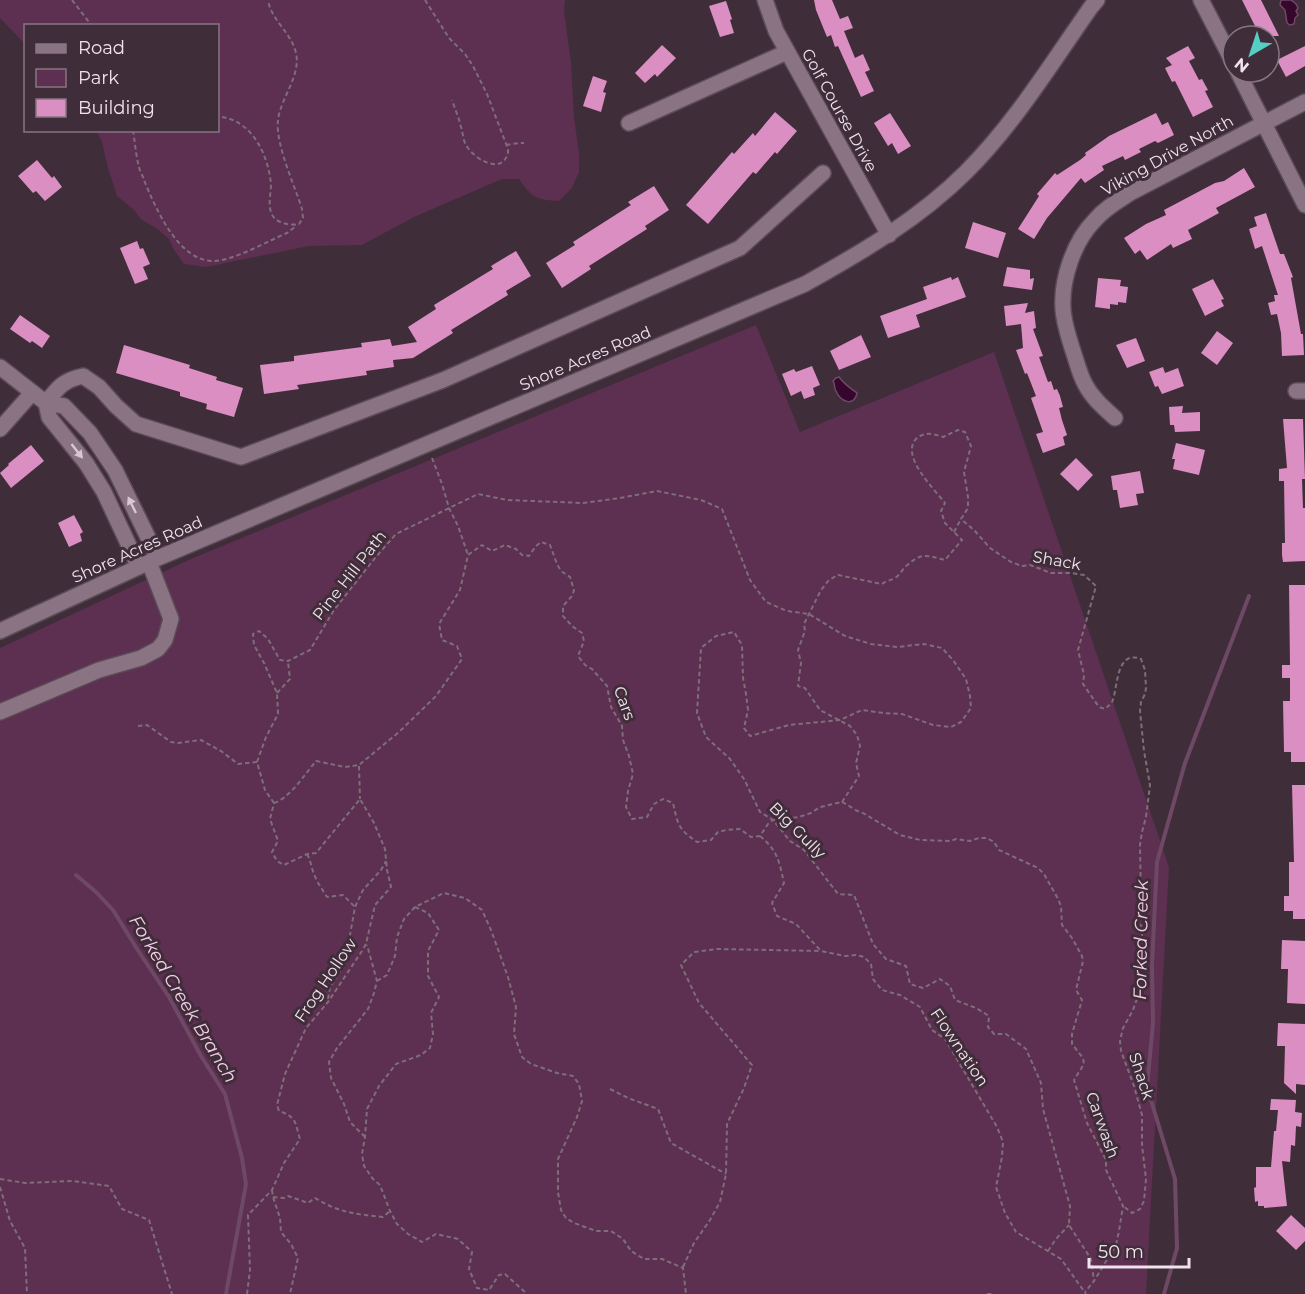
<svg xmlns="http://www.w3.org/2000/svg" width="1305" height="1294" viewBox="0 0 1305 1294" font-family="Montserrat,sans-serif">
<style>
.green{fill:#5d2f50}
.water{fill:#37062c;stroke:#6e4966;stroke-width:1.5}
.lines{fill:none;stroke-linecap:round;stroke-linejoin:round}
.stream{stroke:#6e4966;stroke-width:4}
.building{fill:#da8ec2}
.minor-casing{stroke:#5b4b56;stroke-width:18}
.path{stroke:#7e6e79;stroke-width:2;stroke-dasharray:4.5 3;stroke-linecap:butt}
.minor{stroke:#8a7483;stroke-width:15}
.oneway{fill:#d6c8d2}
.labels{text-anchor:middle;stroke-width:6;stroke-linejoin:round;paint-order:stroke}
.street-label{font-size:16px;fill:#f0e4ec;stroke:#402d3a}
.water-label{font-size:18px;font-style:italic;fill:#f6cde8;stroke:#402d3a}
</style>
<rect width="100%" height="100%" fill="#402d3a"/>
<path class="green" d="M0 0H565L564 11 571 63 574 118 579 152V172L572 188 559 201C537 200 532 198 519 179H502L414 217 362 245 309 246 206 267 184 264 174 250 169 239 156 228 142 220 133 209 117 196 108 168 102 142 97 131 218 130V26H26L25 44 0 18Z
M756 325 800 432 994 352 1169 867 1146 1294H0V648L191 559Z"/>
<path class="water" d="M1281 0H1291L1296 4 1298 8 1296 11 1298 15 1295 18 1294 24 1290 25 1287 23 1285 10 1280 5Z
M839 377C844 384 850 388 857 393 854 408 840 401 836 391 834 388 835 384 833 381L836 378Z"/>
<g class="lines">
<path class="stream" d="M76 875 96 892 113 910 137 949 169 997 201 1056 225 1094 242 1158 246 1184 226 1294
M1164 1294 1177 1248 1175 1179 1147 1087 1153 1023 1152 965 1157 862 1185 763 1249 596"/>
</g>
<path class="building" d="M814 0H832L840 19 848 16 853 28 844 31 855 58 863 54 870 70 865 72 874 91 861 97 838 46 835 47 831 35 827 37 816 10Z
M1242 0H1261L1279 36H1260Z
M726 1 732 19 730 20 734 33 720 37 709 6Z
M662 45 676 58 657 77 655 74 645 83 635 73Z
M1188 46 1195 58 1189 61 1199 80 1202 79 1208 90 1205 91 1213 107 1193 117 1175 81 1172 82 1165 68 1172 65 1166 58Z
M1305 46V66L1286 77 1277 60Z
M593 76 607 81 603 92 606 93 601 112 583 106Z
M775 112 797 131 777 154 775 152 756 174 753 172 708 224 686 205 732 152 734 154 753 133 755 136Z
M890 113 911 146 898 154 892 143 888 146 874 123Z
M1156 113 1162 125 1168 122 1174 135 1158 143 1155 141 1139 149 1141 152 1125 160 1123 156 1102 166 1104 170 1085 183 1081 178 1047 218 1034 239 1018 229 1039 196 1037 194 1055 173 1057 175 1080 160 1086 155 1085 153 1109 136Z
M37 160 52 178 54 176 62 187 45 201 36 191 33 193 18 176Z
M1244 168 1255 187 1216 208 1219 213 1188 230 1192 239 1173 248 1171 244 1147 260 1140 250 1135 254 1124 238 1146 224 1166 215 1164 210 1215 183 1224 181Z
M654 186 669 210 645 226 647 229 589 266 591 269 562 288 546 263 575 245 573 242 631 205 628 202Z
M1266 213 1280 254H1284L1293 277 1291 278 1301 334H1303L1304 355 1282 356 1281 333 1277 314 1271 315 1268 303 1275 301 1274 295H1278L1262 246 1255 249 1249 229 1257 226 1254 217Z
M973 222 1006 233 998 258 965 248Z
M137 241 140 249 143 248 150 264 143 267 148 279 135 284 120 248Z
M516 251 531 276 506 291 508 295 451 330 453 333 413 358 393 360 394 367 366 371 367 375 297 385 299 389 264 394 260 365 294 361V356L362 347 361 343 390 339 392 346 417 342 408 327 436 309 434 305 493 269 491 266Z
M1007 267 1030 270V279L1034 278 1032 290 1003 286Z
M951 277 952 280 958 277 966 297 916 315 920 327 888 338 880 316 927 299 923 287Z
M1098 278 1121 280 1120 286 1128 287 1126 303 1118 302V305L1110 304V309L1095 307Z
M1213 279 1224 299 1221 300 1224 306 1205 316 1192 289Z
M1028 303 1025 313 1034 311 1036 328 1033 329 1043 356 1039 357 1048 382 1051 381 1054 390 1057 389 1060 396 1063 407 1059 408 1062 420 1067 435 1063 437 1065 445 1043 453 1036 434 1043 432 1031 398 1036 396 1027 373 1025 374 1016 350 1023 348 1021 324 1006 326 1004 306Z
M20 315 50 336 42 348 32 341 30 343 10 329Z
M1217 331 1233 343 1217 365 1201 353Z
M861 335 871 357 839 370 830 351Z
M1136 338 1145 361 1127 368 1116 345Z
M124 345 190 365 189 368 217 377 216 380 243 388 234 417 206 409 207 404 180 396V392L116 373Z
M812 366 820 385 813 388 815 395 804 399 801 391 791 396 782 374 794 369 796 372Z
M1163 367 1165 373 1178 368 1184 386 1162 394 1158 386 1155 387 1149 372Z
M1183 406 1182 413 1200 412V431L1175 432 1174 425H1170L1169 407Z
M1283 419H1303L1305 479H1302L1303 508H1305V561L1283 562 1282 555V543H1285L1284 481H1279V469L1287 468Z
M1176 443 1205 450 1199 475 1173 469 1175 459H1172Z
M31 445 44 461 11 488 0 473 9 465 8 464Z
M1076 458 1093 475 1078 491 1060 474Z
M1140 471 1144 493 1136 494 1138 505 1120 508 1117 490H1113L1111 476Z
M74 515 83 532 80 534 82 541 69 547 58 523Z
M1289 585H1305V762H1291V752H1284L1283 701H1290V678H1282V665H1290Z
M1292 785H1305V919H1293V911H1284V896H1289V862H1294Z
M1282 940 1305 941V1004L1287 1003 1288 969H1281Z
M1278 1023 1305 1024V1085L1296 1084V1094L1284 1083 1285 1046H1277Z
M1271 1099 1296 1100 1295 1112 1302 1113 1301 1127 1296 1126 1295 1146 1291 1145 1290 1162 1282 1161 1287 1206 1264 1208V1206H1258V1201L1255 1202 1254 1188 1256 1187V1167H1271L1274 1131H1276L1278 1110H1270Z
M1291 1215 1305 1228V1241L1296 1250 1276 1231Z"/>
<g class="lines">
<defs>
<path id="minor" d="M765 0 776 31 889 235
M1201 0 1233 62
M1238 72 1305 205
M629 123 787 52
M0 367 46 403 64 406 90 433 115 470 158 558
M1296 391H1305
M46 403C58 387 64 380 83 376L99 387 116 406 136 424 241 457 443 380 740 248 823 173
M46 403 49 417 86 463 104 492 139 567
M1115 418C1104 408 1092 398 1085 384 1080 375 1077 363 1074 354 1069 339 1064 324 1063 309 1061 279 1074 241 1095 220 1105 208 1118 201 1132 192L1305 102
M0 429 32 393
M0 631 158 558 805 284C862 252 919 219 966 172 1015 123 1051 64 1091 7L1097 0
M0 712 99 670 141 658 158 649 165 640 171 619 149 562"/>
</defs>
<use href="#minor" class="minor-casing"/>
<path class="path" d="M72 0 92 26
M425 0 449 38 465 54 473 66 487 94 508 149V154C505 161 501 165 493 164 483 163 471 154 466 145 463 140 463 133 461 127 459 118 455 109 452 100
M222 117C253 122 268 155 271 184 271 193 268 204 271 212 274 223 289 226 299 224L303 218 302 209C295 186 275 144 278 120 281 97 301 76 296 53 291 32 271 20 268 0
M133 130C135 143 136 156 139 167 140 172 143 176 144 180 155 207 178 261 213 261 233 261 268 241 287 233L296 226 295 225
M506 145 519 143H524
M432 458 442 484 449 508 458 526 468 555
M954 532 961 519
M277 693 290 679 288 662
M138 726 147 725 171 742 178 743 201 740 221 751 238 764 257 762 265 790 274 803
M257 762 266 737 278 714 277 693 264 663 254 645 253 634 259 631 268 639 280 660 288 661 310 650 334 610 375 558 396 534 478 494 507 500 583 503 620 498 657 491 701 500 722 509 750 580 766 602 787 611 809 614 845 636 871 644 897 647 924 644 942 648 953 660 966 679 970 696 971 708 961 722 951 727 933 725 902 714 883 713 862 710 840 720 789 725 750 736 744 728 748 710 746 694 743 678 742 645 734 632 716 636 701 648 697 713 706 737 730 759 744 779 760 812 773 820 790 841 804 850 838 894 854 895 873 944 886 959 906 966 910 984 923 988 940 979 950 986 955 1000 976 1008 989 1016 988 1027 994 1034H1006L1026 1049 1041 1083 1043 1109 1070 1206 1069 1225 1091 1259 1094 1281
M359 766 360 799
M842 802 859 776 856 763 860 746 857 735 850 726 820 710 805 688 798 686 801 663 798 650 805 631 804 624 821 590 829 580 838 575 882 584C887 580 890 581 895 578 899 576 902 570 905 567 922 552 925 555 945 560L962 540 945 523 941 511 945 503C935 490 900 456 916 439 924 431 934 434 943 437L958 430 965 432 971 446 964 472 968 497V508L961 519 975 531 990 548 1011 562 1022 566 1030 565 1051 573H1071L1084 575 1096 586 1078 650 1084 675 1083 684 1099 707 1105 709C1108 706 1110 705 1112 702 1118 690 1115 649 1141 659L1145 670 1146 688 1145 694 1141 702 1140 711 1144 751 1150 785 1146 817 1142 832 1140 845 1141 901 1139 918 1142 931V958L1139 977 1138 996 1133 1010 1123 1028 1120 1041 1121 1051 1134 1086 1142 1115V1145L1146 1179 1144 1201 1140 1209 1132 1213 1123 1206
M842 802C849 805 855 811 863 813L900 835 920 840 951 841 956 839 970 841 979 838H987L994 842 999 850 1038 868 1044 874 1057 897 1061 906 1062 925 1072 938 1082 956 1083 961 1076 990 1082 1000 1072 1034V1044L1083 1058 1084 1064 1074 1080 1087 1123 1106 1160V1170L1123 1206 1119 1231 1116 1245 1094 1281 1085 1292
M274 803C290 798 305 774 316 761L345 767 359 765 399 732 436 696 462 659 457 646 442 640 439 624 460 590 468 555 482 545 492 551 505 545 516 549 522 555 529 556 536 546 541 542 550 545 557 564 561 571 570 577 574 590 572 596 563 606V616L572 626 582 633 584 641 578 656 585 665 592 669 607 686 611 707 622 726 623 740 629 756 633 774 628 791 626 807 632 819 647 817 654 804 663 799 673 803C678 825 678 829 697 842L711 840 718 832 726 830 740 829 751 837 760 836 768 824 773 820 799 817 811 813 820 807 842 802
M760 836C778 851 779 861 784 883L772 903 777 916 796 924 821 951 845 956 856 955 864 957 871 964 873 979 882 990 900 995 920 1007 932 1030 945 1039 997 1127 1003 1142 1002 1157 996 1187 1005 1213 1016 1232 1061 1259 1086 1294
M307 854C311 861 311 867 314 874 317 882 322 889 327 897L343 895 355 907
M415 907 428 913 439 930 428 951V976L439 997 431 1013 433 1034 430 1048 421 1055 396 1064 379 1086 367 1109 365 1137 362 1154 364 1166 373 1179 380 1185 390 1211 397 1224 408 1234 422 1242 436 1234 458 1239 472 1252 469 1269 477 1288 489 1290 499 1275 505 1274 527 1294
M377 981 387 975 395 956 397 937 404 919 415 907 444 893 465 898 482 910 491 930 508 977 516 1007 514 1034 522 1057 531 1064 557 1073 573 1076 579 1084 582 1101 577 1117 558 1159V1192L561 1210 566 1218 574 1223 596 1231H611L623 1239 631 1251 644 1259H662L683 1268 686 1294
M328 999 330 988 345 963 355 907 363 890 381 870 386 861
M610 1089 628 1098 658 1109 671 1143 726 1174
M365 1137 350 1122 344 1104 331 1078 329 1062 337 1048 368 1009 374 993 377 981 367 945
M0 1179 25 1183 73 1181 109 1186 122 1209 149 1220 172 1294
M0 1187 10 1221 25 1248 27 1294
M272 1190 273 1197 280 1218 281 1232 291 1244 298 1258 290 1294
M273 1197 284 1198 288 1196 308 1203 315 1198C340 1213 355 1214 383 1217L390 1211
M1048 1251 1056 1239 1069 1225
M683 1267 694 1243 710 1220 720 1202 726 1174 727 1124 744 1088 752 1065 699 1003 681 965 694 952 717 949 821 951
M247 1294 250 1270 248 1215 272 1190 284 1163 300 1139C295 1123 297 1117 279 1111L277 1105 285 1074 306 1028 328 1002 362 951 366 944 375 905 391 887 387 870 385 849 374 823 360 799 316 853 307 854 284 865 277 861 272 852 278 841 270 819 274 803
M987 1294H992"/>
<use href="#minor" class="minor"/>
</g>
<defs><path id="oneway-solid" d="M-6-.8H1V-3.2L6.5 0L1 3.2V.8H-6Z" transform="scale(1.5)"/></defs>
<g class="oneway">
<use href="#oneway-solid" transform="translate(77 451) rotate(52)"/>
<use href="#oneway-solid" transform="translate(132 505) rotate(-116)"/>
</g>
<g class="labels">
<g class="street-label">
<text transform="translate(840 110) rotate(61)" y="6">Golf Course Drive</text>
<text transform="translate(1167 155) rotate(-29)" y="6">Viking Drive North</text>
<text transform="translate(585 358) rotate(-23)" y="6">Shore Acres Road</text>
<text transform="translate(137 549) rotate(-24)" y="6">Shore Acres Road</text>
<text transform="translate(1057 560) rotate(10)" y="6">Shack</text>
<text transform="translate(349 575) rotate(-52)" y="6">Pine Hill Path</text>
<text transform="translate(625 703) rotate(70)" y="6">Cars</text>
<text transform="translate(798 830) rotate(45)" y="6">Big Gully</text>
<text transform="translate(325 980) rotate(-56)" y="6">Frog Hollow</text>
<text transform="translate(960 1047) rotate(56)" y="6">Flownation</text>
<text transform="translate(1142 1076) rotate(72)" y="6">Shack</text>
<text transform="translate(1103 1125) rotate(70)" y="6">Carwash</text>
</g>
<g class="water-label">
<text transform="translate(1141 940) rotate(-89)" y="6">Forked Creek</text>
<text transform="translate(183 999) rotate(59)" y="6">Forked Creek Branch</text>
</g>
</g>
<rect x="24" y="24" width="195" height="108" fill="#402d3a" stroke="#867681" stroke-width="1.5"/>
<rect x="36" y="44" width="30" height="9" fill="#8a7483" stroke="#867681" stroke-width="1.5"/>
<text x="78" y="54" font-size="18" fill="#f0e4ec">Road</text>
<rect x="36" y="69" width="30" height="18" fill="#5d2f50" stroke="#867681" stroke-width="1.5"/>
<text x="78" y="84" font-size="18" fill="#f0e4ec">Park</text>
<rect x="36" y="99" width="30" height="18" fill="#da8ec2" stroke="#867681" stroke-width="1.5"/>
<text x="78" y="114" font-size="18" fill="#f0e4ec">Building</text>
<g transform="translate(1251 54) rotate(219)"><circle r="28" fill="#402d3a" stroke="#867681" stroke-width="1.5"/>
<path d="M0-4.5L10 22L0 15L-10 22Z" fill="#55cec5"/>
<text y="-9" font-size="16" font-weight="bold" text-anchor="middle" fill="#f0e4ec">N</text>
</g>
<path d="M1089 1258v9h100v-9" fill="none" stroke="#f0e4ec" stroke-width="3"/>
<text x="1098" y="1258" font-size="18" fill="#f0e4ec" stroke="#402d3a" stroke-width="4.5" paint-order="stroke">50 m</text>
</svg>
